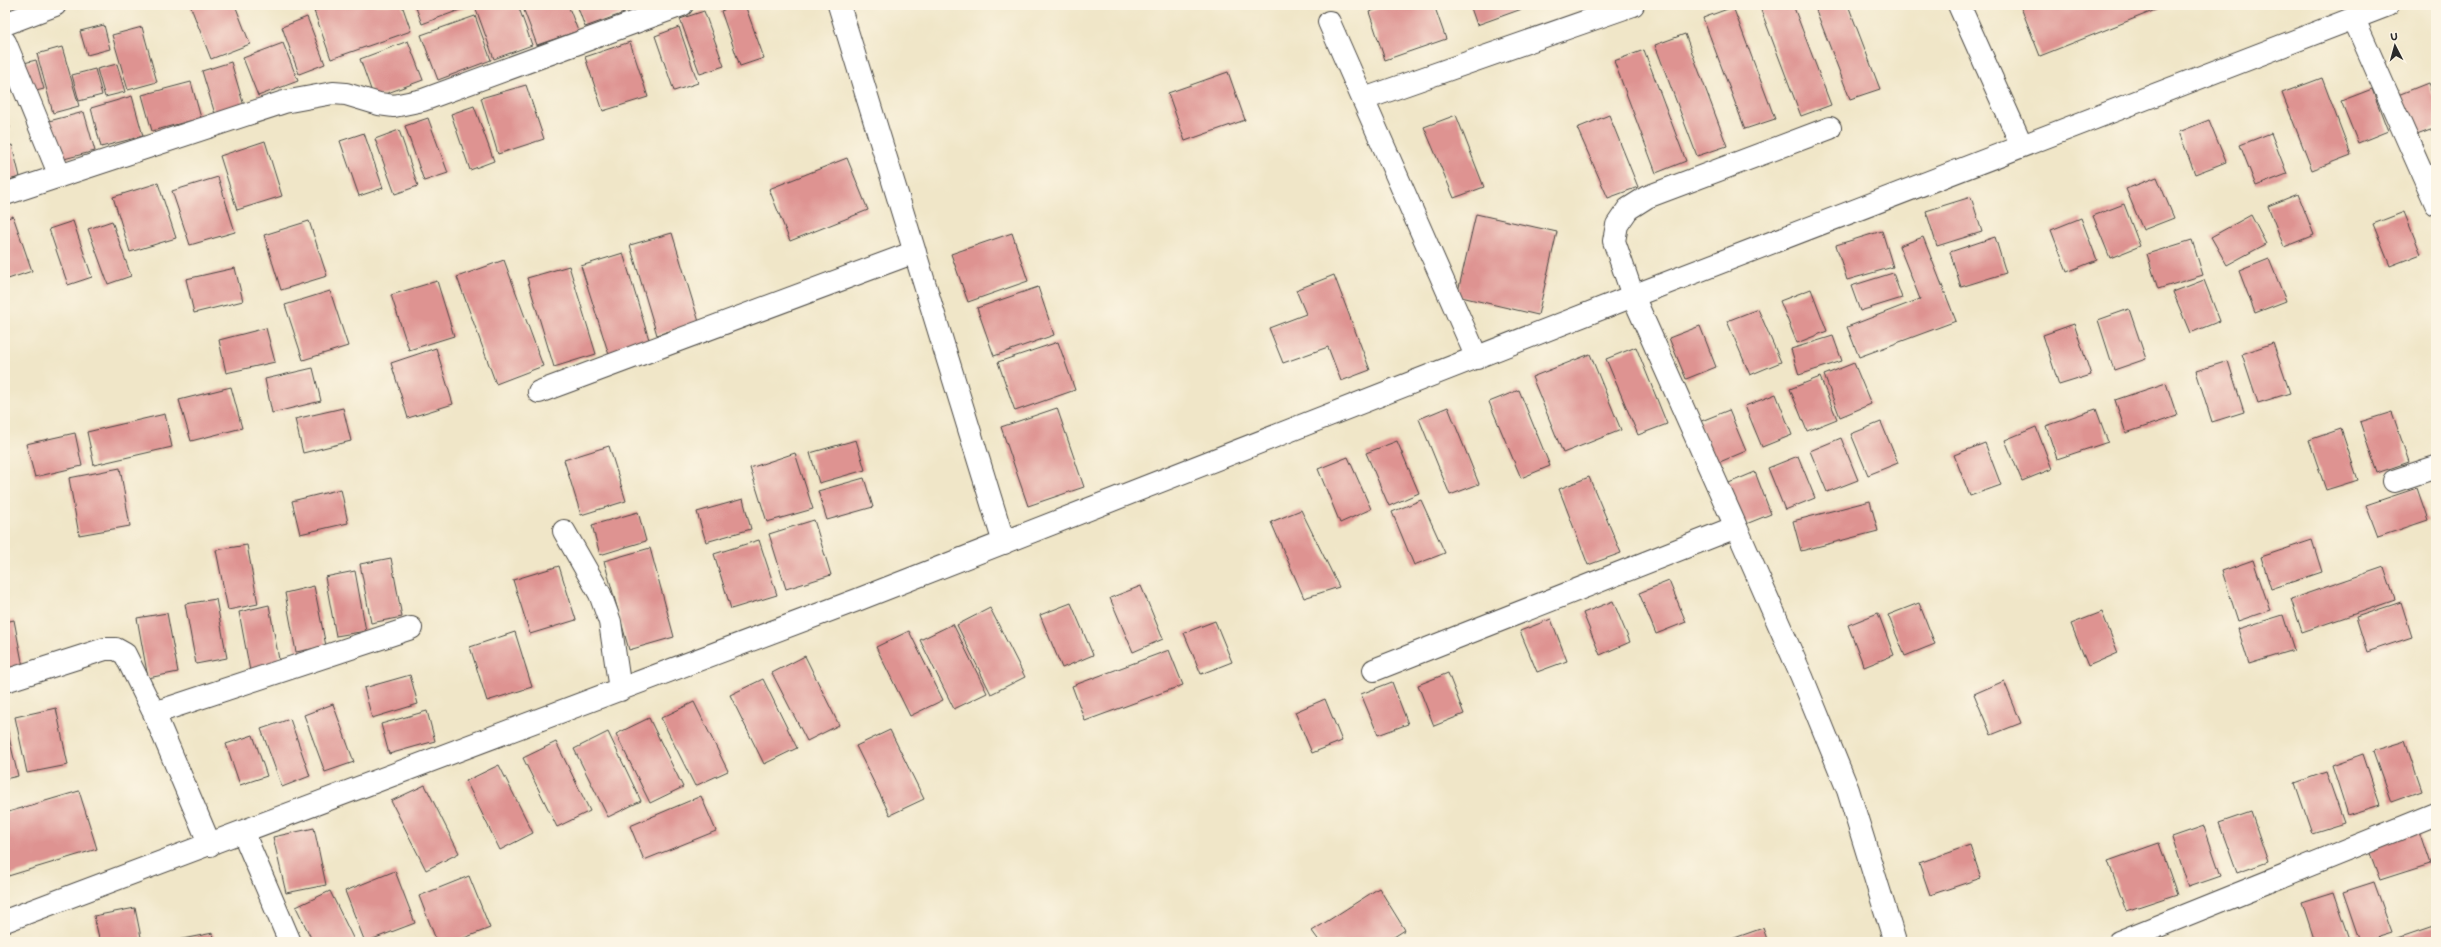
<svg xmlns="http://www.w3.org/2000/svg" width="2441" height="947" viewBox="0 0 2441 947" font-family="Itim,sans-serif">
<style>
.building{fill:#de9391}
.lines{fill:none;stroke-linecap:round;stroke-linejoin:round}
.minor-casing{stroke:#494743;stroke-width:24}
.minor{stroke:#fff;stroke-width:22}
</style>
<rect width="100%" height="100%" fill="#fcf5e5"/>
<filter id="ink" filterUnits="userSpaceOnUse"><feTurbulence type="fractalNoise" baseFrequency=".025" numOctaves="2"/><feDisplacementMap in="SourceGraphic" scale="8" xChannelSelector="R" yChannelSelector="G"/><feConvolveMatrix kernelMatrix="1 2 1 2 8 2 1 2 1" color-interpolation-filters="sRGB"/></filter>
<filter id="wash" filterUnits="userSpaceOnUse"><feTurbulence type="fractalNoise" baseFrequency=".012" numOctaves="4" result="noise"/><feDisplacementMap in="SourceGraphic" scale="16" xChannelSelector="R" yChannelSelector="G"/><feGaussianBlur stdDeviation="0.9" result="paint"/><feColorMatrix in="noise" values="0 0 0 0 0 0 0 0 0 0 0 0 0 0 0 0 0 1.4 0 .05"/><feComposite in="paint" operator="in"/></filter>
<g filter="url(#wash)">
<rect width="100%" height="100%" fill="#f0e6c8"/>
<g id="blocks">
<path class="building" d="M190 5H235L250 44 211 59Z
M330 5H402L411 31 331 59 314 11Z
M415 5H473L422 24Z
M486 5H518L532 45 494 59 476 9Z
M522 5H568L578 31 537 45Z
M577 5H621L624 13 585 27Z
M737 5H745L764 58 740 66 721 11Z
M1388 5H1434L1446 39 1385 60 1369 12Z
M1470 5H1533L1477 25Z
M1759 5H1793L1831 105 1801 116Z
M1814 5H1848L1880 89 1850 99Z
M2020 5H2168L2040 56Z
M1733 7 1775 119 1745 129 1703 18Z
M704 11 724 66 700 74 680 19Z
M475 16 491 60 438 80 421 35Z
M307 17 325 64 299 74 282 27Z
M104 25 110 49 87 55 80 31Z
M142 27 157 82 128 90 112 35Z
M679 27 698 83 674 91 655 36Z
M1685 34 1727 146 1697 156 1655 45Z
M408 41 423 80 374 98 360 59Z
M630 42 648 97 603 111 585 57Z
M283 43 298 81 258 96 243 58Z
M62 47 79 106 53 113 37 54Z
M1644 50 1686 161 1656 173 1614 61Z
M36 60 44 89 28 93 20 64Z
M231 62 244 106 215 114 202 71Z
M117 64 125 92 105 97 97 69Z
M95 69 102 95 79 101 72 75Z
M1228 72 1245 120 1185 141 1168 93Z
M2322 78 2351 155 2312 170 2282 93Z
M191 82 201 118 152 131 142 95Z
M2428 83 2436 103V128L2414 136 2398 95Z
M526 85 544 139 498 154 481 98Z
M2372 89 2388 131 2358 143 2341 101Z
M132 96 143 136 101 147 91 108Z
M5 104 10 128 5 129Z
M474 106 494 161 470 170 451 114Z
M84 112 95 151 60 160 49 121Z
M1456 115 1484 187 1454 198 1424 127Z
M1609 115 1638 187 1608 198 1577 128Z
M428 118 448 173 424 181 405 126Z
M2209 120 2226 162 2195 174 2179 132Z
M399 130 418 186 395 194 375 139Z
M364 133 383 188 359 196 340 141Z
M2271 133 2287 174 2256 186 2240 145Z
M265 141 282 196 237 210 220 156Z
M12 145 20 177 5 181V147Z
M847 158 868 210 790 241 769 189Z
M218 177 235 232 190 245 172 191Z
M2157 177 2174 218 2143 230 2126 189Z
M158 183 176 238 130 252 113 197Z
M2298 194 2314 235 2284 247 2268 206Z
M1971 197 1982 232 1937 246 1926 211Z
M2124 204 2140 246 2110 258 2093 216Z
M2404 212 2421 254 2390 266 2373 224Z
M1476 214 1557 232 1538 315 1457 296Z
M2251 215 2266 244 2227 265 2211 237Z
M13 216 32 271 5 280V219Z
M2081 218 2097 260 2067 272 2051 230Z
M73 221 92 277 68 285 49 229Z
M112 221 131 276 108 284 88 229Z
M309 221 327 276 281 290 264 235Z
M1882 231 1893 267 1847 280 1836 245Z
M672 233 699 322 657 335 630 245Z
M1012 233 1028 281 968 302 951 254Z
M1923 237 1956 321 1859 357 1847 327 1920 299 1899 246Z
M1995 237 2006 273 1961 287 1950 252Z
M2192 240 2203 275 2158 289 2147 254Z
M623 253 650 343 609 355 581 266Z
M2269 259 2286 301 2255 313 2239 271Z
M504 260 543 366 496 384 457 277Z
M569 266 596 354 554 367 527 278Z
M235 268 243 301 194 313 186 279Z
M1893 273 1902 298 1860 311 1851 286Z
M1334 275 1370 370 1341 381 1328 347 1283 363 1269 328 1306 314 1296 290Z
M2204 280 2220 321 2190 333 2173 292Z
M437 281 454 336 409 350 391 295Z
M1038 287 1054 335 994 356 977 308Z
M1811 289 1827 331 1797 343 1780 301Z
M330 291 348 346 303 360 285 305Z
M1758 309 1781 362 1750 375 1727 321Z
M2129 309 2146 359 2114 370 2098 320Z
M2074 324 2091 375 2059 385 2043 335Z
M1700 326 1716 367 1686 379 1669 338Z
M266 328 275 362 226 373 219 340Z
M1833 336 1842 361 1799 375 1791 349Z
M1058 342 1075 390 1015 411 998 362Z
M2273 343 2290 393 2258 403 2242 354Z
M1636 347 1667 424 1638 435 1606 359Z
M436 348 453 404 408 418 391 363Z
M1590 354 1621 430 1563 453 1532 377Z
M2228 361 2244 412 2212 422 2196 371Z
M1854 363 1871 404 1840 417 1824 375Z
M313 368 321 401 272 413 265 379Z
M1820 377 1837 419 1807 431 1790 389Z
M2166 383 2177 416 2126 433 2115 400Z
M231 387 242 428 191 441 179 400Z
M1519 390 1550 466 1521 478 1489 402Z
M1776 394 1792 435 1762 447 1745 406Z
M1448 407 1479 484 1450 495 1419 419Z
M343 408 351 441 303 453 295 419Z
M1057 408 1084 487 1028 506 1001 427Z
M2096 409 2108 442 2057 459 2046 426Z
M1729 410 1746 451 1715 464 1699 422Z
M2392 412 2409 462 2377 473 2360 422Z
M165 414 172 447 94 465 87 432Z
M1881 422 1898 463 1868 475 1851 434Z
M2036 427 2052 469 2022 481 2005 440Z
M2341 429 2358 480 2326 490 2309 440Z
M75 433 82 466 35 477 26 444Z
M1841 438 1858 480 1827 492 1810 451Z
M856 440 865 470 819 483 810 453Z
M1397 441 1419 493 1389 506 1366 453Z
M1985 443 2001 485 1970 496 1954 455Z
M609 446 626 501 581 515 564 460Z
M795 453 813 509 767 522 750 468Z
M1798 456 1815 498 1785 510 1768 468Z
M1348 457 1371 509 1340 523 1318 469Z
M120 468 130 526 79 535 69 478Z
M1755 472 1771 514 1741 526 1724 485Z
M1589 477 1621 553 1588 565 1559 489Z
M864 478 873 507 827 520 818 491Z
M2417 488 2428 520 2378 537 2366 505Z
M341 489 348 523 300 534 292 501Z
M743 499 751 529 706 542 697 512Z
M1421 500 1445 553 1414 565 1392 512Z
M1870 501 1878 531 1801 551 1793 521Z
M1301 510 1339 587 1304 598 1271 522Z
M638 512 646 541 600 555 592 525Z
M814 520 831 575 786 589 769 534Z
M759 540 777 595 731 609 714 554Z
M2312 540 2322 572 2271 589 2261 557Z
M247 545 258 604 228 610 216 550Z
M650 548 674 637 629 650 604 561Z
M391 558 402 617 371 623 360 564Z
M2253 560 2270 610 2238 621 2222 571Z
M559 566 576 620 530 634 513 580Z
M2384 567 2395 600 2302 632 2291 599Z
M355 571 366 631 336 636 325 577Z
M1669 581 1686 622 1656 634 1639 593Z
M314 586 326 646 296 652 285 593Z
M1141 586 1163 639 1133 652 1110 598Z
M216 599 227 658 196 664 185 604Z
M1613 601 1630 642 1600 655 1583 613Z
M2401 602 2412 637 2367 652 2356 617Z
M1071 603 1093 655 1062 668 1040 615Z
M1919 603 1935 644 1905 656 1888 615Z
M269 605 280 665 250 671 239 612Z
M990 608 1025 677 991 694 957 625Z
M2102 612 2118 653 2088 666 2071 624Z
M167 613 178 672 148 678 137 618Z
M1878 613 1894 655 1864 667 1848 625Z
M2283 615 2294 650 2249 664 2238 629Z
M1551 619 1567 661 1537 672 1520 631Z
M14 620 24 672 5 675V622Z
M1215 621 1232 662 1201 674 1184 633Z
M953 624 987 693 954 709 920 640Z
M909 631 943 700 910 716 876 647Z
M515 632 532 687 487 701 470 647Z
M1169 650 1183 685 1085 721 1072 686Z
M805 656 839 725 807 741 772 673Z
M1448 673 1464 714 1434 726 1418 685Z
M410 675 418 704 372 718 364 688Z
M763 679 797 748 764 764 730 695Z
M2004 681 2021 723 1991 735 1974 694Z
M1392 682 1408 724 1378 735 1361 694Z
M1325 699 1342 741 1312 753 1295 712Z
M694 702 728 771 695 786 661 718Z
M333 704 354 762 325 772 304 715Z
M56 708 68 765 27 773 15 717Z
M427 711 435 741 389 754 381 724Z
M649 718 683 787 650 803 616 734Z
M290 719 310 776 282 787 261 729Z
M5 720 18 776 5 779Z
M890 730 924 799 890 815 856 746Z
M608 732 641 801 608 817 574 749Z
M253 735 267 776 240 785 226 744Z
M2405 741 2422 791 2391 802 2373 751Z
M556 742 590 811 557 827 523 758Z
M2363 754 2380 805 2348 815 2332 765Z
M499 765 533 833 500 850 466 781Z
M2326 772 2344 823 2312 833 2295 783Z
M425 785 459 853 426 870 391 801Z
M79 791 97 849 5 877V813Z
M701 796 716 831 644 860 630 826Z
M2251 812 2268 862 2237 873 2219 823Z
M2204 826 2221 876 2189 887 2172 837Z
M314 828 326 885 286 893 273 837Z
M2419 831 2430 864 2380 880 2368 848Z
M2159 843 2177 894 2126 911 2108 861Z
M1970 845 1981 878 1930 895 1919 863Z
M395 871 415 923 365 942 345 891Z
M469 876 490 928 454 942H437L419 896Z
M2374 882 2392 932 2360 942 2343 892Z
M1379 888 1405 930 1386 942H1320L1312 931Z
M330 891 355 942H313L296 907Z
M2334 892 2351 942H2315L2302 902Z
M135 908 142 942H100L94 916Z
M2436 925V942H2396L2395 939Z
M1763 928 1768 942H1723Z
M213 933 215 942H172V941Z"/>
</g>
</g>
<g filter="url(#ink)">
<use href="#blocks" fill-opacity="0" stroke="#494743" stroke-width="1"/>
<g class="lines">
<defs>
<path id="minor" d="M839 5 1004 543
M1959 5 2022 146
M2354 19 2436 204
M1329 22 1477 358
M5 24 55 5
M5 42 60 176
M1364 99 1633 5
M5 194 284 102 333 93 346 94 379 104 394 106 423 100 682 5
M539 392 915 252
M2394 481 2436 467
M1736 527 1802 677 1848 790 1895 942
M564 531 600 594 610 622 620 690
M1374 670 1736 527 1633 296 1614 241 1617 225 1628 209 1647 197 1830 128
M5 681 105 649H116L125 654 154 713 411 628
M154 713 210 845
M243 832 290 942
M5 921 857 600 1633 296 2388 5
M2119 942 2436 814"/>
</defs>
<use href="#minor" class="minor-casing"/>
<use href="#minor" class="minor"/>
</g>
</g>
<rect width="2441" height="947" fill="none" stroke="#fcf5e5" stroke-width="20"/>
<g transform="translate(2395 46) rotate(354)" stroke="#fcf5e5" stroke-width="3" paint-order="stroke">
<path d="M0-3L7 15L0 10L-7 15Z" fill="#2b2b2b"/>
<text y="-6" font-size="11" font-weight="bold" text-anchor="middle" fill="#2b2b2b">U</text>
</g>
</svg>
